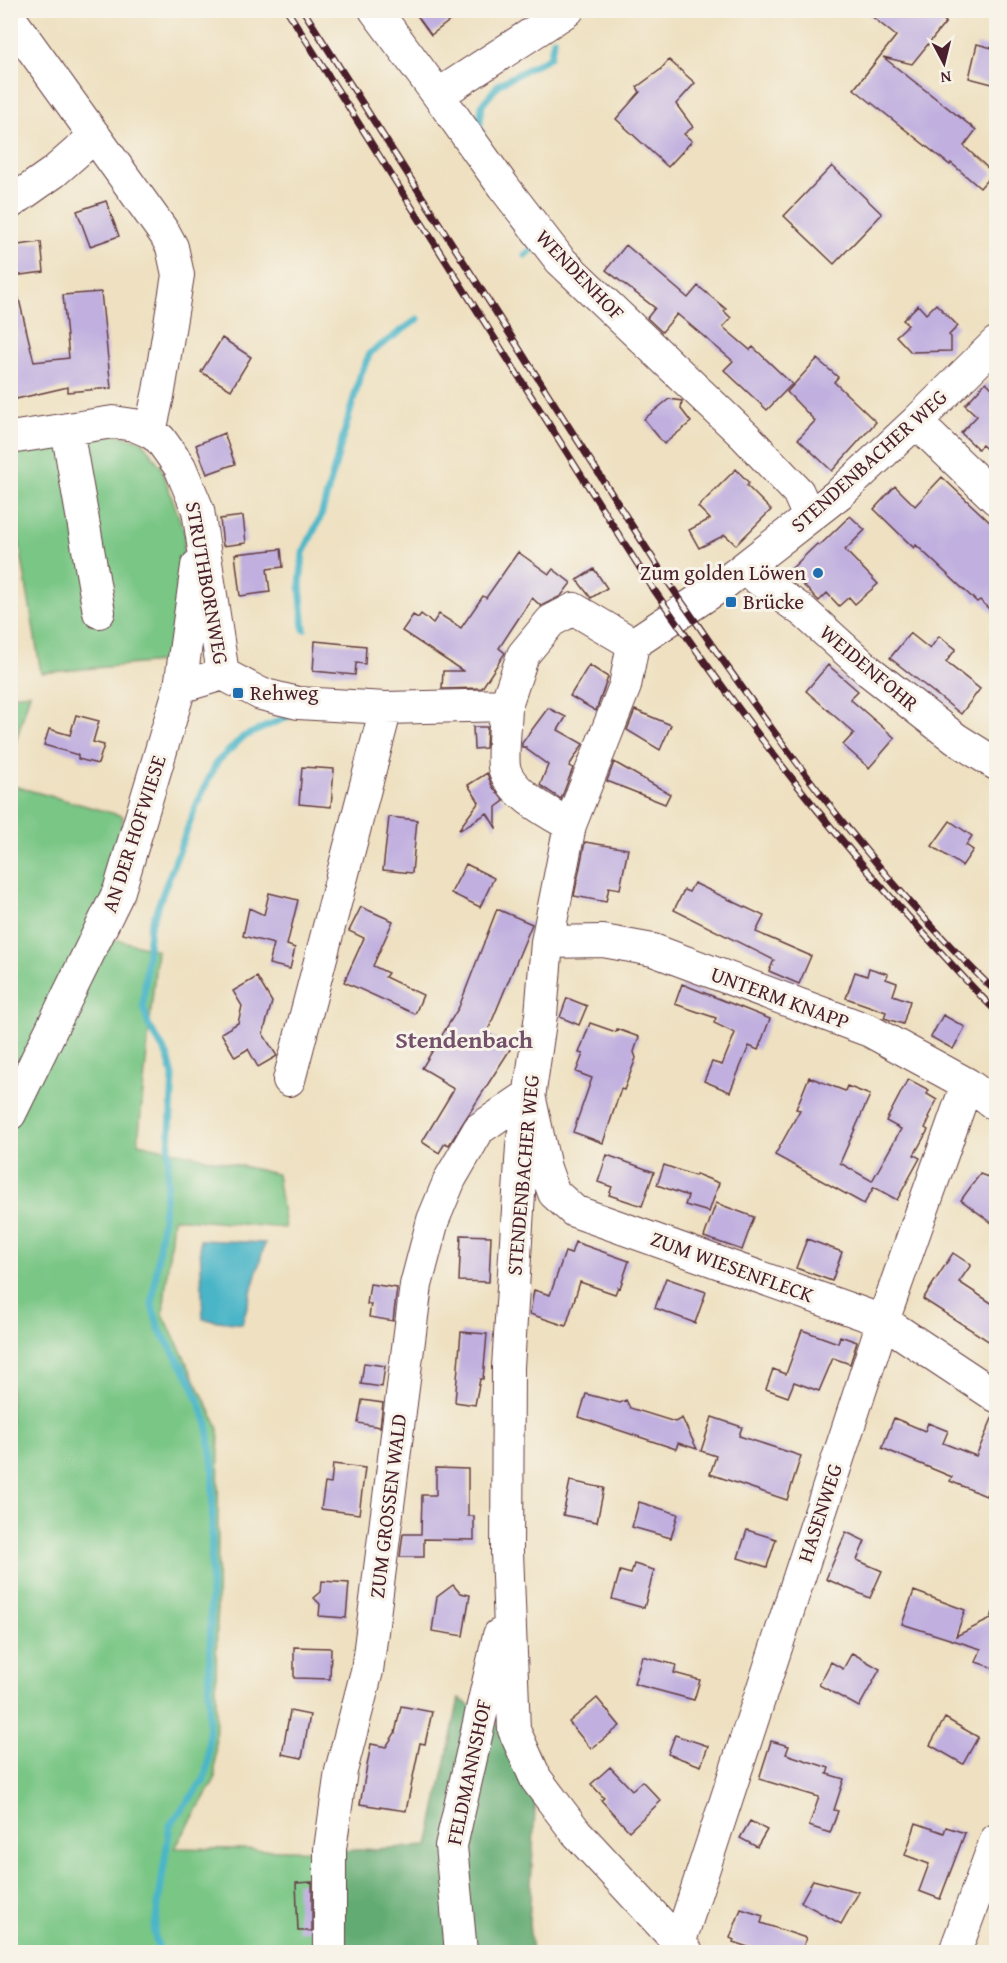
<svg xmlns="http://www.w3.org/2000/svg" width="1007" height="1963" viewBox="0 0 1007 1963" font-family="'Gentium Book Plus',serif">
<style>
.green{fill:#79c685;stroke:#627258;stroke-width:1.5}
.forest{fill:#62ab72;stroke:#56654e;stroke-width:1.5}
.water{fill:#4ab5c7;stroke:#4a6a79;stroke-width:1.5}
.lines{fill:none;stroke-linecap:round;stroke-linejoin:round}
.stream{stroke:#4ab5c7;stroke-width:7}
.building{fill:#c0afdf}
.minor-casing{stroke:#633c41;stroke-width:34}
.minor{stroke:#fff;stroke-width:32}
.rail-casing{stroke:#4a1f2b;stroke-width:7}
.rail{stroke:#f7f3e8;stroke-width:4.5;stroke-dasharray:14;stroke-linecap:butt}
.poi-dot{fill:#1f6fb2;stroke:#f7f3e8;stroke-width:2}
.labels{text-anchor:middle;stroke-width:6;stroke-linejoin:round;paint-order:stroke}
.street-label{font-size:21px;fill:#4a1f2b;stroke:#f7f3e8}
.poi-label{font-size:21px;fill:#4a1f2b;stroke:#f7f3e8;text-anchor:start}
.quarter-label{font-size:24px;font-weight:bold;fill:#73516a;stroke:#f7f3e8}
</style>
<rect width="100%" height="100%" fill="#f7f3e8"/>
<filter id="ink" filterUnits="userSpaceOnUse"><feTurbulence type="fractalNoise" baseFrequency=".0167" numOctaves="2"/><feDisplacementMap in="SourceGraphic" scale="12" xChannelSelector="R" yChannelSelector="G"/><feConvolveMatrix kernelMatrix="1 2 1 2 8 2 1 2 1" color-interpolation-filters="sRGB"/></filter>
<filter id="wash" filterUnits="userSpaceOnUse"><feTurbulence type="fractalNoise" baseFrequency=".008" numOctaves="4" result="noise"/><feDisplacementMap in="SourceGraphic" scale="24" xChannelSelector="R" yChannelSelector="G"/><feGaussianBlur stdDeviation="1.35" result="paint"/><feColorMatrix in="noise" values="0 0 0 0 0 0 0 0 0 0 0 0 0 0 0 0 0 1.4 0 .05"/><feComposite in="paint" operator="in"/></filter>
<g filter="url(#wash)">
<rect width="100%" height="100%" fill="#eee0c0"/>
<path class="green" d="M115 434 142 441 161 467 185 534 171 661 41 673 11 493 10 452Z
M30 693 11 758V695Z
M10 785 123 816 107 937 157 950 138 1143 277 1174 285 1228 173 1218 163 1314 219 1429 215 1779 175 1848 338 1851V1952H11Z"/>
<path class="forest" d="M459 1698 538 1753 529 1924 532 1952H338V1851L428 1846Z"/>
<path class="water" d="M200 1240 265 1243 242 1324 203 1319Z"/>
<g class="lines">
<path class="stream" d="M482 133 479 129 482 105 499 84 550 57 554 40
M525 255 536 247
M304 629 300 585 303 553 321 516 360 376 370 353 418 319
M160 1952 154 1933 170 1825 204 1780 208 1763 213 1468 207 1422 190 1379 159 1329 152 1306 167 1183 173 1076 168 1057 148 1024 143 1005 150 927 198 801 217 762 243 737 289 716"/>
</g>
<g id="blocks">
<path class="building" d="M413 10H464L431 35Z
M864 10H931L946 22 912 64 883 57 976 130 964 146 993 173 980 188 951 163 950 165 854 89 896 36Z
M977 44 996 49V85L969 78Z
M669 60 695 83 676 104 693 127 684 134 692 141 668 167 616 119 640 92 637 87 660 70Z
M832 166 882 214 834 264 784 216Z
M106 201 119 236 90 246 77 211Z
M41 242 44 272 13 276 12 266H10V246Z
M626 245 688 298 698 286 726 309 724 311 731 318 723 327 750 350 753 347 792 384 767 410 724 370 733 361 677 314 662 332 647 318 655 308 606 270Z
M101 292 111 388 68 392V387L16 399 10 376V296L18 295 34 362 69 358 63 295Z
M936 304 958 326 949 335 951 337V351L911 352 896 336 908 325 903 320 918 305 926 314Z
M222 338 251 357 231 390 201 372Z
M817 359 838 377 834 382 876 422 832 471 798 439 815 421 787 392Z
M986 382 996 392V458L982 445 978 449 961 433 977 416 965 405Z
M669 399 682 401 681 409 691 422 664 444 644 419Z
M224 433 235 464 207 474 196 445Z
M736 469 749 483 747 486 771 510 736 545 725 535 699 548 689 530 710 519 698 507Z
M942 477 996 528V616L980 600 977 602 916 545 914 548 874 509 895 486 915 506Z
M243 516 246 543 223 546 220 519Z
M850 516 865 530 845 550 878 584 855 604 849 597 839 606 827 593 819 601 789 571 817 544 819 546Z
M281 549 283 567 267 569 270 592 240 596 235 554Z
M518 552 549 574 553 569 571 583 561 596 541 606 532 598 499 648 505 653 482 688 442 689 443 671H463L402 631 413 615 418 618 421 614 433 623 439 614 461 628 483 596 486 598Z
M594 569 607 588 591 598 577 580Z
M910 633 930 649 939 636 956 649 946 662 980 689 961 714 890 658Z
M315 641 366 646 365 664 356 663 355 675 313 671Z
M589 665 608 677 596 711 570 696Z
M828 665 858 691 850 699 895 738 869 768 843 745 854 733 806 691Z
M548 708 566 717 558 730 583 744 569 766 573 768 561 799 540 785 548 765 525 748 527 747H522V743Z
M635 710 671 725 660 750 627 730Z
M76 715 99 721 93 742 104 745 98 764 78 759V755L44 745 49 729 70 735Z
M473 727H487L486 748 474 749Z
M614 762 670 794 665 804 607 781Z
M302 767 334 769 331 807 299 804Z
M487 773 492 786 504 801 496 807V828L487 813 460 830 459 829 479 802 468 785Z
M389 817 417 820 412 873 383 870Z
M950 821 972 836 966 845 973 850 962 866 932 846Z
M585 842 628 849 620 889 609 887 606 902 574 896Z
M466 864 494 878 480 907 451 893Z
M694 883 764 916 756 932 811 956 799 984 769 971 774 960 674 910 684 890 689 892Z
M269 893 298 900 287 945 295 948 290 969 269 964 274 944 243 936 249 908 264 915Z
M361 907 393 921 373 966 388 973 385 977 423 995 415 1014 344 982 364 938 349 931Z
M497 909 532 924 487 1033 511 1048 449 1145 445 1143 439 1153 422 1142 454 1089 440 1081 441 1079 422 1068 459 1007Z
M869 968 888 974 886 979 897 983 893 995 910 1001 903 1024 884 1018 886 1012 846 998 855 972 867 976Z
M257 977 272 1002 263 1034 277 1056 258 1067 248 1049 235 1057 221 1033 238 1023 242 1006 233 991Z
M682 984 770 1019 758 1050 749 1046 730 1092 704 1081 712 1062 722 1065 735 1033 714 1023 716 1018 675 1004Z
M567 998 587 1006 579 1025 560 1017Z
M943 1015 965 1027 953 1049 931 1037Z
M590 1023 616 1032 617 1029 639 1037 634 1052 636 1058 624 1090 621 1089 603 1143 573 1132 592 1078 576 1072 583 1054 579 1053Z
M809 1077 845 1091 847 1086 870 1095 840 1163 872 1181 901 1129 886 1121 908 1079 929 1090 927 1094 937 1100 928 1117 930 1118 925 1128 928 1130 914 1155 920 1158 897 1200 874 1187 864 1204 775 1155 800 1110 796 1109Z
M607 1155 654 1172 642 1206 609 1195 612 1187 598 1182Z
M664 1165 695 1176 696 1174 719 1183 709 1212 685 1205 688 1196 657 1185Z
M980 1174 996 1180V1226L961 1200Z
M716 1203 754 1217 742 1250 704 1237Z
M461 1235 491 1236 489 1282 459 1281Z
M807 1239 842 1252 832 1281 796 1268Z
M575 1242 629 1261 620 1288 618 1287 615 1294 580 1282 566 1326 530 1314 534 1290 550 1295 565 1252 571 1254Z
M953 1253 971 1265 959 1282 996 1306V1346L923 1299Z
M666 1278 706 1292 695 1323 655 1308Z
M370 1284 397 1288 393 1321 369 1317 371 1304H367Z
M802 1330 838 1343 840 1336 857 1342 850 1364 833 1358 819 1391 794 1382 788 1397 766 1389 773 1369 786 1374Z
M461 1332 487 1334 483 1379H480L475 1405 455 1402Z
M364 1363 385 1366 382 1387 361 1384Z
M586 1394 620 1403 626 1400 630 1408 675 1422 682 1418 697 1449 678 1443 676 1449 579 1417Z
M362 1400 383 1403 380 1427 358 1423Z
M994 1414H996V1470L986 1496 950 1481 952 1477 882 1448 894 1418 925 1431 928 1423 948 1431 943 1443 976 1456Z
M712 1417 742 1427 739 1436 801 1456 787 1500 710 1474 716 1456 701 1451Z
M333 1464 365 1468 359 1514 321 1509 325 1483 331 1484Z
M436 1468 468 1469V1516H474V1540L424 1539V1557H400L403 1534H421L422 1495H436Z
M570 1481 604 1488 597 1522 563 1515Z
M639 1502 678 1514 671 1538 632 1527Z
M747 1530 776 1539 767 1567 738 1558Z
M846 1532 865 1541 857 1560 882 1571 870 1598 826 1579Z
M634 1564 654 1570 644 1608 612 1599 620 1571 631 1574Z
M322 1581 349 1583 346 1618 319 1616 320 1604 314 1598 321 1592Z
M453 1585 460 1593 470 1595 463 1636 432 1631 437 1597Z
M914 1591 965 1610 956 1636 991 1619 993 1612 996 1613V1669L976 1662 981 1649 902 1624Z
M294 1647 331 1648 330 1679 294 1678Z
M852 1653 880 1669 859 1707 819 1685 831 1662 843 1669Z
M642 1656 676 1665 674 1673 700 1680 694 1700 634 1684Z
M597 1698 620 1726 591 1749 569 1722Z
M401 1706 432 1712 425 1744 420 1743 406 1811 360 1804 371 1744 386 1747 395 1733Z
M290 1711 310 1715 302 1758 282 1754Z
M945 1718 978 1737 963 1764 930 1745Z
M675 1735 708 1746 701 1766 668 1754Z
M771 1741 789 1746 786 1754 829 1768 827 1774 844 1779 834 1810 838 1811 830 1833 809 1826 819 1797 759 1779Z
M610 1767 632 1790 642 1781 661 1801 629 1831 601 1800 604 1798 591 1784Z
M750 1821 767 1830 757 1847 740 1838Z
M916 1823 944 1833 946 1827 965 1833 940 1899 919 1891 929 1864 905 1855Z
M813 1880 859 1892 841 1924 801 1902Z
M312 1882V1931H298L296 1883Z
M741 1909 763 1916 761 1923 806 1938 801 1953H749L751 1948 733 1942 734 1940 730 1938Z"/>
</g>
</g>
<g filter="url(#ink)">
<use href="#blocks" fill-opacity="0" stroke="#633c41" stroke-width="1.5"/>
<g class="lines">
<defs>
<path id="minor" d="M375 10 438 95 503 186 560 260 745 436 798 492 809 517
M10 18 165 234 172 247 178 275 159 391 150 432
M438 95 568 10
M10 203 54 172 95 136
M916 422 996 499
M67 429 99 612
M10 438 113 422 134 425 150 432 160 439 180 467 198 510 223 674
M744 569 804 612 869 671 956 739 996 764
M223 674 261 694 298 703 386 708 506 705 523 655 551 621 574 609 633 644
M180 687 197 566
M506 705C506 721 502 753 504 767 509 792 549 813 570 825
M547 942 603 941 653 950 870 1031 967 1084 996 1105
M289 1080 386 708
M10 1114 119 891 180 687 223 674
M679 1944 883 1321 967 1084
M330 1952V1849L341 1771 367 1671 416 1285 433 1220 450 1179 479 1129 529 1095 545 1168 554 1193 574 1211 883 1321 996 1396
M461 1952 451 1846 499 1635
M687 1952 576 1832 536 1779 514 1730 507 1552 508 1367 522 1146 541 1015 547 942 570 825 625 686 633 644 722 585 840 493 916 422 996 343
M955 1952 996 1840"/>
</defs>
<use href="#minor" class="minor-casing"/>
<use href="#minor" class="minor"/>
<defs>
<path id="rail" d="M287 10 650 584C734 706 823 825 925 935 948 960 971 987 996 1011
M303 10 666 579C766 724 869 870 996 992"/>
</defs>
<use href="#rail" class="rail-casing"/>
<use href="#rail" class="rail"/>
</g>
</g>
<g class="poi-dot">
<circle cx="818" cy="573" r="6"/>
<rect x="725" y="596" width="12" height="12" rx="3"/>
<rect x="232" y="687" width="12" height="12" rx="3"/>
</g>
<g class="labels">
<g class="street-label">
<text transform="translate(580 275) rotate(46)" y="7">WENDENHOF</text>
<text transform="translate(869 461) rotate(-42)" y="7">STENDENBACHER WEG</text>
<text transform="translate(207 583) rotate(80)" y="7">STRUTHBORNWEG</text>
<text transform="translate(869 668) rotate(40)" y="7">WEIDENFOHR</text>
<text transform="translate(134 834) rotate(-72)" y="7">AN DER HOFWIESE</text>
<text transform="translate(780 998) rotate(20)" y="7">UNTERM KNAPP</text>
<text transform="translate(523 1175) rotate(-85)" y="7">STENDENBACHER WEG</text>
<text transform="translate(732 1267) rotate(20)" y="7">ZUM WIESENFLECK</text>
<text transform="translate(388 1506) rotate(-83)" y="7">ZUM GROSSEN WALD</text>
<text transform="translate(820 1513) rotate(-72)" y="7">HASENWEG</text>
<text transform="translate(469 1772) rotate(-78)" y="7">FELDMANNSHOF</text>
</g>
<g class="poi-label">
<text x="806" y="580" text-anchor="end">Zum golden Löwen</text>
<text x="743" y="609">Brücke</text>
<text x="250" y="700">Rehweg</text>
</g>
<g class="quarter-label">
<text x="464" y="1048">Stendenbach</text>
</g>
</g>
<rect width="1007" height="1963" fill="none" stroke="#f7f3e8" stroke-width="36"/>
<g transform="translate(944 63) rotate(173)" stroke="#f7f3e8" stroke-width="4.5" paint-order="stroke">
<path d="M0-4.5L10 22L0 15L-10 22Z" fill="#4a1f2b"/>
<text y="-9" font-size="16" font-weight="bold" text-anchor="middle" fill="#4a1f2b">N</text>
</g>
</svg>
